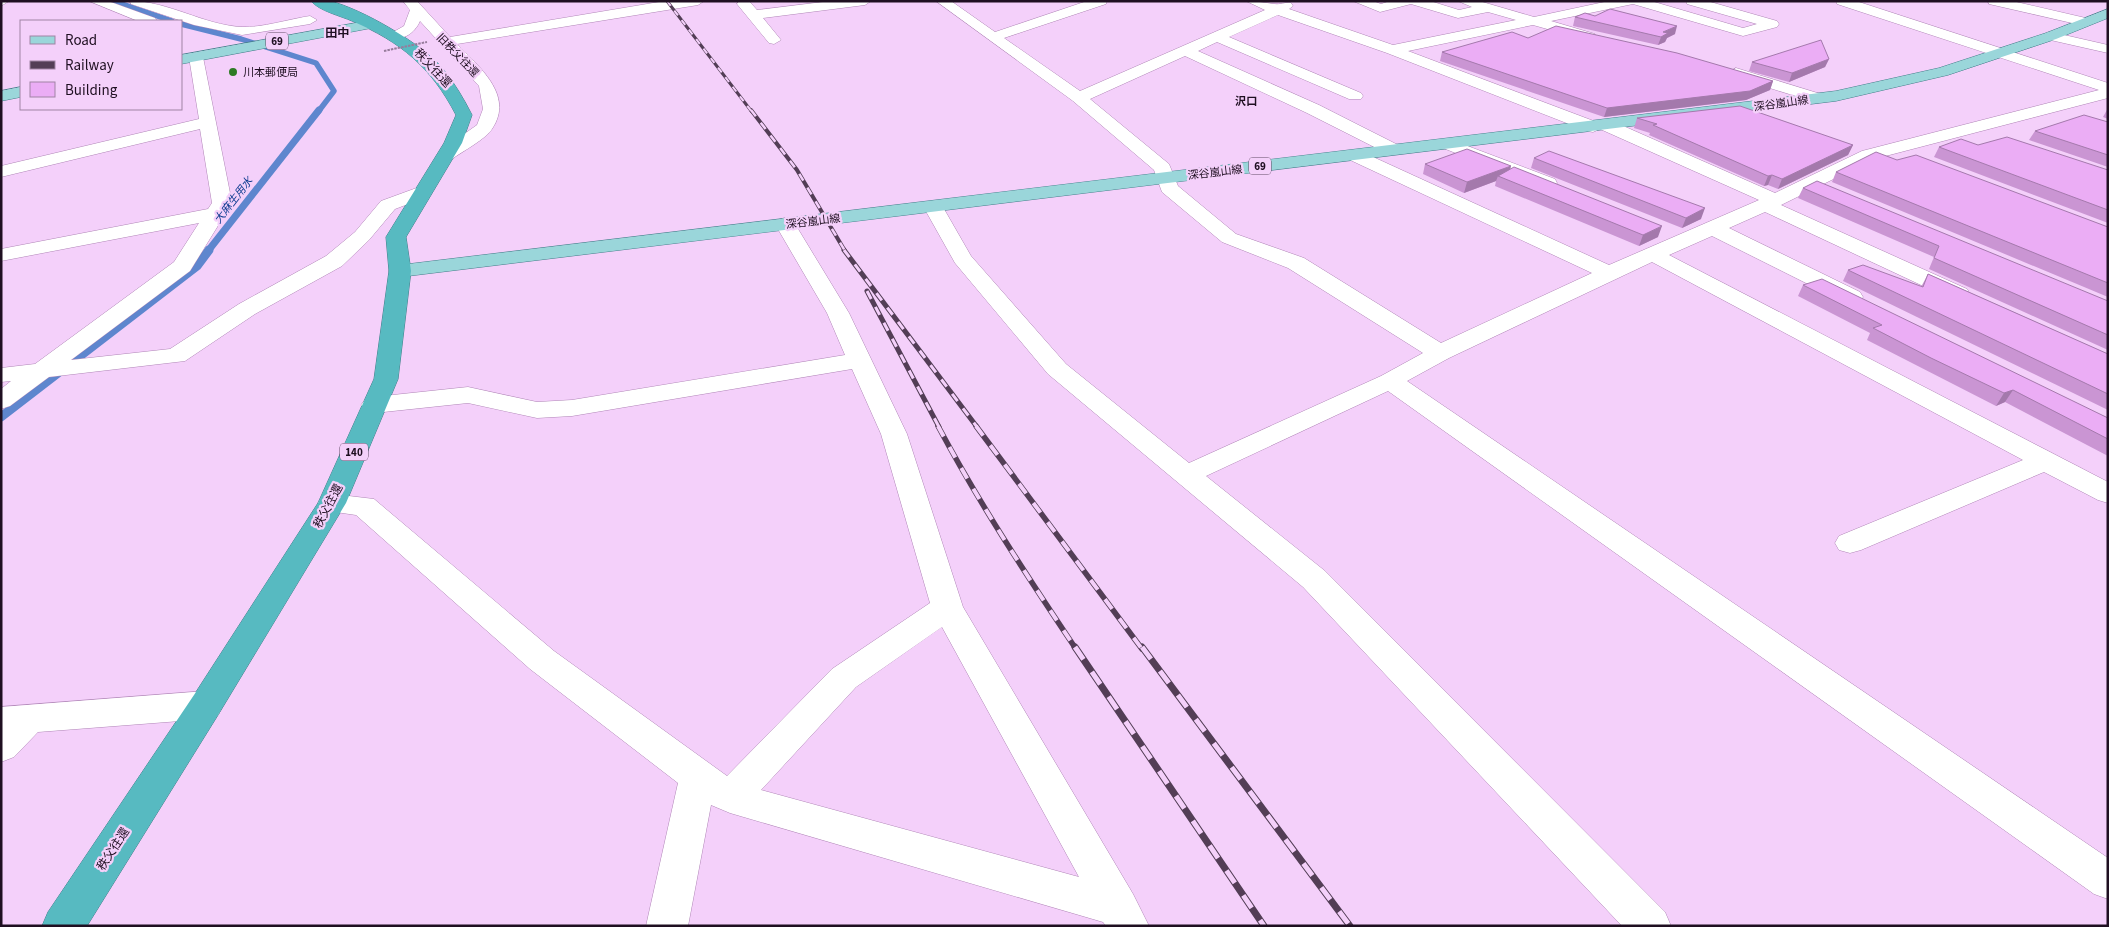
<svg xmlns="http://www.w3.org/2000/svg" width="2109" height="927" viewBox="0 0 2109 927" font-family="'Source Sans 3','Noto Sans JP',sans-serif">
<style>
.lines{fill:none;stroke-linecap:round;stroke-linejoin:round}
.stream-far2{stroke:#5e86ce;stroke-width:5.5}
.stream-far1{stroke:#5e86ce;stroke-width:7}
.stream{stroke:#5e86ce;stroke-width:9}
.minor-casing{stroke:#b086b7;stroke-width:1}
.major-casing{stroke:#437e89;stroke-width:1}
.highway-casing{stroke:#437e89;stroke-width:1}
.minor{fill:#fff;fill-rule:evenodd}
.major{fill:#9ad6da;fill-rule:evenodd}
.highway{fill:#57bac1;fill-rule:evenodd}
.rail-far4-casing{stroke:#533e56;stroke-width:3}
.rail-far3-casing{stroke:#533e56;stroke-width:4}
.rail-far2-casing{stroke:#533e56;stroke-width:5}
.rail-far1-casing{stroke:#533e56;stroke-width:5.5}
.rail-casing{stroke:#533e56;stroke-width:7}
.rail-far4{stroke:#f4d0fa;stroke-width:2;stroke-dasharray:6;stroke-linecap:butt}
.rail-far3{stroke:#f4d0fa;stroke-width:2.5;stroke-dasharray:8;stroke-linecap:butt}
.rail-far2{stroke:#f4d0fa;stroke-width:3;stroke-dasharray:9;stroke-linecap:butt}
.rail-far1{stroke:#f4d0fa;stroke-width:4;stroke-dasharray:12;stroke-linecap:butt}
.rail{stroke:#f4d0fa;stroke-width:5;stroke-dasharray:15;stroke-linecap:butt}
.path-bridge{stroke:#977c9c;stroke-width:2;stroke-dasharray:2.5 1;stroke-linecap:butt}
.wall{fill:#ca95d3}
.shaded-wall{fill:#a479ac}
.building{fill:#ebadf5;stroke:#a479ac}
.poi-dot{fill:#2d7b24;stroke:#f4d0fa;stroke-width:2}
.labels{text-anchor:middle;stroke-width:4.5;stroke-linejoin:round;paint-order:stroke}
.shield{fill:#f4d0fa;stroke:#5f4962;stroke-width:1}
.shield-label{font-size:11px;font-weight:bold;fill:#1f0f21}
.far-street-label{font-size:11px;fill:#1f0f21;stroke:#f4d0fa}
.far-poi-label{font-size:11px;fill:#1f0f21;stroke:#f4d0fa;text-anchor:start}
.far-neighbourhood-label{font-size:11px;font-weight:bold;fill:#1f0f21;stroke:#f4d0fa}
.far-water-label{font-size:11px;font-style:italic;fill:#0f3d91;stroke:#f4d0fa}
.far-quarter-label{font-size:12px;font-weight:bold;fill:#1f0f21;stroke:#f4d0fa}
.street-label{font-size:12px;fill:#1f0f21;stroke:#f4d0fa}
</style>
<rect width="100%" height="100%" fill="#f4d0fa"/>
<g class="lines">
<path class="stream-far2" d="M113 1 172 21
M181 24 241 39 316 63 334 91 318 112"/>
<path class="stream-far1" d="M208 251 319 110"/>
<path class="stream" d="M1 417 197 266 209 250"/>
<defs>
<path id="minor" d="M1 1H9L1 6Z
M89 1H108L155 18 157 21H138Z
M130 1C169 1 203 25 242 27 261 28 290 19 310 16L317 20 310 24 242 35 194 25 131 4Z
M403 1H417L450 37 665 1H704L698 5 457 44C478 66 515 95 492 129 486 139 463 151 452 159H440L437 155 440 151 477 125 483 109 479 86 420 21C415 33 403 41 390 38L388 35 404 26 410 10Z
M739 1H749L757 10 831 1H871L865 5 763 18 781 40 774 44 769 43 737 4Z
M936 1H951L995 32 1087 1H1107L1106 4 1004 38 1080 91 1265 10 1246 1C1256 1 1265 3 1275 4 1280 5 1285 2 1291 3L1293 6 1289 9 1393 45 1516 20 1488 12 1458 18 1411 4 1380 12 1353 1H1373L1381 4 1390 1H1430L1459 10 1472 7 1458 1H1479L1534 17 1609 1H1651L1743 28 1757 24 1687 4 1686 1H1707L1777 21 1779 24 1777 27 1743 36 1633 4 1551 21 1595 34 1597 37 1595 40 1590 41 1533 25 1408 51 1599 123 1606 120 1612 121 1775 193 1862 151 2099 90 1837 4 1836 1H1856L2108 83V98L1874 159 1781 205 1967 289 1970 294 1967 299 1959 301 1951 299 1765 212 1729 228 1860 292 1863 297 1860 302 1852 304 1844 302 1712 236 1669 255 2108 482V503L2098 500 2044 472 1861 550 1850 553 1839 550 1835 543 1839 536 2023 460 1652 262 1449 358 1407 381 2108 858V899L2094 894 1388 391 1206 476 1325 571 1665 912 1671 926H1622L1303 587 1048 374 955 263 923 206 926 202H940L971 256 1066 364 1189 463 1381 376 1423 353 1288 268 1222 242 1162 192 1154 170 1073 101ZM1278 15 1387 53 1587 131 1593 132 1600 129 1759 200 1609 265 1360 151H1348L1345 155 1348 159 1592 273 1441 343 1304 258 1236 234 1178 186 1169 164 1090 99 1185 56 1307 113 1388 154H1400L1403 150 1400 146 1319 105 1198 51 1217 42 1349 99H1361L1363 96 1361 93 1229 37Z
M1988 1H2012L2090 19 2092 22 2085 26 1989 4Z
M2051 32 2108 45V53L2046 39 2044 36 2046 33Z
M196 53 203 57 232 203 190 271 71 360 170 349 239 304 326 256 355 232 381 201 422 186 429 188 432 192 429 196 395 209 369 240 342 266 255 314 185 361 49 377 10 406 1 409V389L11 381 1 382V368L35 364 174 262 199 223 1 261V249L208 209 212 203 200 129 1 177V166L199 119 189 57Z
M1736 68 1824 95 1826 98 1818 103 1731 76 1728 73Z
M1449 139 1555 179 1557 183 1555 187H1541L1443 148 1440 144 1443 140Z
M785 218 792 220 795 224 849 313 907 434 963 607 1133 894 1149 926H1106L1103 922 730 813 711 805 688 926H646L678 783 530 669 356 515 322 510 318 503 322 496 332 494 374 499 554 651 727 776 832 669 930 603 881 434 852 369 572 416 537 418 468 403 374 413 365 410 361 405 365 400 374 397 468 387 537 402 572 400 845 355 827 313 775 224 778 220ZM942 627 1079 877 761 790 856 687Z
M206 691 218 695 223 705 218 715 206 719 38 732 14 757 1 762V707Z"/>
<path id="major" d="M2108 9V18L2056 39 1948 75 1836 101 400 277 392 276 389 271 392 266 400 265 1836 91 1939 68 2046 33Z
M372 20 377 21 379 24 377 27 181 64V55Z
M21 87V97L1 101V91Z"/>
<path id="highway" d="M311 1C317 1 324 0 330 1 362 9 423 44 444 70 455 84 464 99 472 115L462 143 406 237 411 271 398 379 346 503 218 715 87 926H42L48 912 194 695 318 503 374 379 389 271 386 237 444 143 456 115C431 67 401 42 352 21 341 16 319 11 311 1Z"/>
</defs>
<use href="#minor" class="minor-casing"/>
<use href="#major" class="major-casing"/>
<use href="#highway" class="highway-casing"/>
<use href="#minor" class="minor"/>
<use href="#major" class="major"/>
<use href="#highway" class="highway"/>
<defs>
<path id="rail-far4" d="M667 1 752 112"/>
<path id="rail-far3" d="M751 110 797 170 845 251"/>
<path id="rail-far2" d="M844 250 977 427
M867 291 939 427"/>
<path id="rail-far1" d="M938 426C979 503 1027 576 1076 649
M976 426 1142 649"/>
<path id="rail" d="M1075 647 1264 926
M1142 647 1350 926"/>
</defs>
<use href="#rail-far4" class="rail-far4-casing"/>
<use href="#rail-far3" class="rail-far3-casing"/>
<use href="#rail-far2" class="rail-far2-casing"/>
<use href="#rail-far1" class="rail-far1-casing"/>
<use href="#rail" class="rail-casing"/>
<use href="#rail-far4" class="rail-far4"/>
<use href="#rail-far3" class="rail-far3"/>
<use href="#rail-far2" class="rail-far2"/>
<use href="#rail-far1" class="rail-far1"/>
<use href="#rail" class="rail"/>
<path class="path-bridge" d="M384 51 427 42"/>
</g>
<path class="wall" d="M1575 17 1675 34 1667 38 1665 42 1658 45 1573 26Z
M1528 38 1773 81 1770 90 1746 100 1604 117 1440 61 1442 52Z
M1829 59 1825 67 1789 82 1749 71 1752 62Z
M2108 108V119L2103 117Z
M1637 118 1853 145 1848 155 1778 189 1768 185 1764 186 1649 135 1650 133 1634 128Z
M2108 122V167L2029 140 2035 131Z
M1978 145 2108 170V223L1934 157 1939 147Z
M1534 158 1701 219 1682 228 1531 168Z
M1897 160 2108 227V297L1832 182 1836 172Z
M1425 164 1510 169 1658 237 1639 246 1495 186 1496 181 1464 193 1423 174Z
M1803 188 2108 301V350L1929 269 1934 257 1798 198Z
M1848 270 1921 287 1928 274 2108 354V410L1843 281Z
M1803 285 2108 418V456L2005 402 1996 406 1867 340 1870 333 1798 296Z"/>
<path class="shaded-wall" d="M1677 26 1675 34 1667 38 1665 42 1658 45 1663 32Z
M1829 59 1825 67 1789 82 1792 73Z
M1773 81 1770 90 1746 100 1604 117 1607 108Z
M1853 145 1848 155 1778 189 1782 179Z
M1511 166 1509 176H1498L1496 181 1464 193 1467 182Z
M1772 175 1768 185 1764 186 1768 176Z
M1705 208 1701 219 1682 228 1686 218Z
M1662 226 1658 237 1639 246 1643 235Z
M2013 390 2005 402 1996 406 2004 393Z"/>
<path class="building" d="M1610 9 1677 26 1663 32 1668 33 1661 37 1575 17 1585 13 1595 16Z
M1556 26 1677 53 1773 81 1750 91 1607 108 1442 52 1512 32 1528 38Z
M1821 40 1829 59 1792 73 1752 62Z
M1740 106 1853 145 1782 179 1772 175 1768 176 1653 125 1657 124 1637 118Z
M2084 115 2108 122V155L2035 131Z
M2007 137 2108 170V210L1939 147 1961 139 1978 145Z
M1467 149 1511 166 1467 182 1425 164Z
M1549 151 1705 208 1686 218 1534 158Z
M1876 152 1897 160 1916 155 2108 227V283L1836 172Z
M1514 167 1662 226 1643 235 1498 176Z
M1817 181 2108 301V335L1934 258 1939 246 1803 188Z
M1863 265 1923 287 1928 274 2108 354V394L1848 270Z
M1822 279 2108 418V439L2013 390 2004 393 1931 358 1873 328 1882 325 1803 285Z"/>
<circle class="poi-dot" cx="233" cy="72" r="5"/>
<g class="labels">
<g class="shield">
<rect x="266" y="32.5" width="22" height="17" rx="4"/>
<rect x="1249" y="157.5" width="22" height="17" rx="4"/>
<rect x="340" y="443.5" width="28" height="17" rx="4"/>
</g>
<g class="shield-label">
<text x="277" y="45">69</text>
<text x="1260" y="170">69</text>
<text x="354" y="456">140</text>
</g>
<g class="far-street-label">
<text transform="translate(458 55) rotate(46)" y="4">旧秩父往還</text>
<text transform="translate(1781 103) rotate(-8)" y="4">深谷嵐山線</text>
<text transform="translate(1215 172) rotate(-7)" y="4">深谷嵐山線</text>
<text transform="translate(813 221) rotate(-7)" y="4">深谷嵐山線</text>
</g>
<g class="far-poi-label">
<text x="243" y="76">川本郵便局</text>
</g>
<g class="far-neighbourhood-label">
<text x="1246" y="105">沢口</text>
</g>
<g class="far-water-label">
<text transform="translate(233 200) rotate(-52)" y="4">大麻生用水</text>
</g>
<g class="far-quarter-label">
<text x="337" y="37">田中</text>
</g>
<g class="street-label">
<text transform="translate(433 68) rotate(47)" y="4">秩父往還</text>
<text transform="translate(328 506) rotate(-62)" y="4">秩父往還</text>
<text transform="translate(113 849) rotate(-57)" y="4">秩父往還</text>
</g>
</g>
<rect width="2109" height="927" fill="none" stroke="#1f0f21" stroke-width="5"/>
<rect x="20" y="20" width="162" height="90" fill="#f4d0fa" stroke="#9f83a3"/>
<rect x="30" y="36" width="25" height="8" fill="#9ad6da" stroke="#9f83a3"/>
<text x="65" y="45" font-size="15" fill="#1f0f21">Road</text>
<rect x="30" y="61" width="25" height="8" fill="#533e56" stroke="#9f83a3"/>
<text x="65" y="70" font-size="15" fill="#1f0f21">Railway</text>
<rect x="30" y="82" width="25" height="15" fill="#ebadf5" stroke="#9f83a3"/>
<text x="65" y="95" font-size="15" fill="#1f0f21">Building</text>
</svg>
